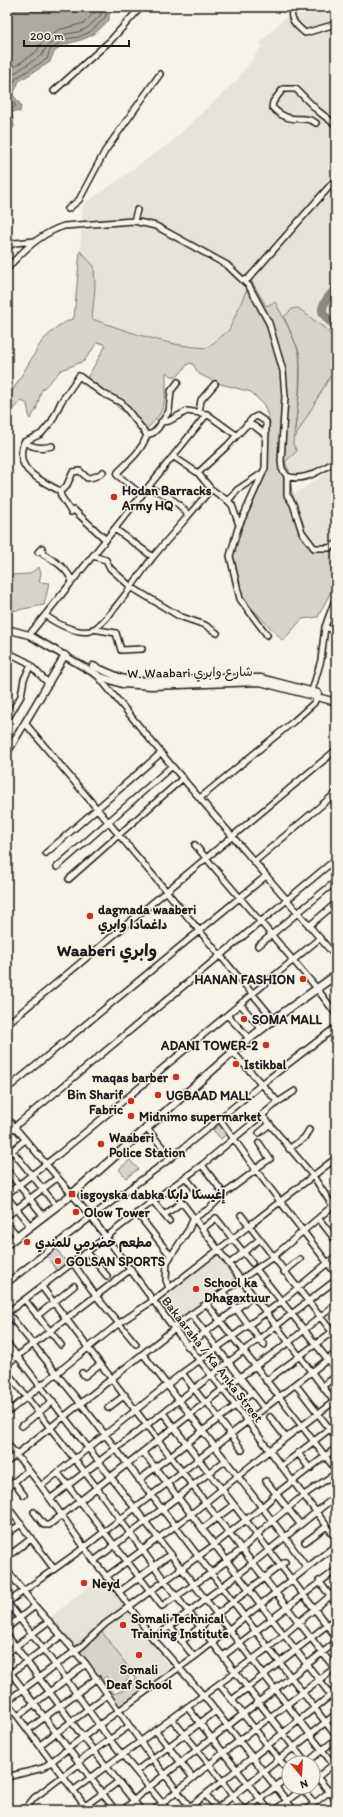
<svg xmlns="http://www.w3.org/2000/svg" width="343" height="1817" viewBox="0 0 343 1817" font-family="Itim,'Playpen Sans Arabic',sans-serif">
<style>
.built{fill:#e6e3d9}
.green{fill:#d7d3cb;stroke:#7a7874;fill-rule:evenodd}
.water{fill:#aca9a2;stroke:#72716c}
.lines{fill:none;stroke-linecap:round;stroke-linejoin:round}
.shore{stroke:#565452;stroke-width:1}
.taxiway{stroke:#8a8882;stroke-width:9}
.minor-casing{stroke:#1c1c1c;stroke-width:8}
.major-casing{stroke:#1c1c1c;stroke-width:9}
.highway-casing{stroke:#1c1c1c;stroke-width:10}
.minor{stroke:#f7f3e8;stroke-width:5}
.major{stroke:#f7f3e8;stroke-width:6}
.highway{stroke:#f7f3e8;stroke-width:7}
.poi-dot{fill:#c8321e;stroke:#f7f3e8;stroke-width:1.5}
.labels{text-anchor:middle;stroke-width:3;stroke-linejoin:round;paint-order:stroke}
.poi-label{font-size:13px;font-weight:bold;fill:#1c1c1c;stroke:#f7f3e8;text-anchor:start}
.street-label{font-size:13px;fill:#1c1c1c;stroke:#f7f3e8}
.district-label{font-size:17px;font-weight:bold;fill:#1c1c1c;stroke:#f7f3e8}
</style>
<rect width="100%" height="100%" fill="#f7f3e8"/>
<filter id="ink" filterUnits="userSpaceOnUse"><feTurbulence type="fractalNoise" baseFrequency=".025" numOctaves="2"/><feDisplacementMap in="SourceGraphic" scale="8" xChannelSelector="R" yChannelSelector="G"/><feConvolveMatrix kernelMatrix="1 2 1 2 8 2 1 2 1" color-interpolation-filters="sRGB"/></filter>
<g filter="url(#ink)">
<path class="built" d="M301 7H336V456L311 470 298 474 289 471 285 462 293 444 298 392 299 354 275 302 266 306 251 280 229 330 207 348 184 347 132 333 92 319 95 287 80 251 83 205 170 143 237 80 262 46 260 43 279 23Z
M336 467V541L329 547H316L302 529 294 494Z
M218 1251 237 1280 175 1323 157 1298Z
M103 1576 126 1606 75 1649 49 1618Z
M127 1609 171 1669 144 1688 102 1632 110 1626 108 1623Z"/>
<path class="green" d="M80 251 94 266 95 287 92 319C130 332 167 346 207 348L229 330 251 280 266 306 275 302C282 315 297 342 299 355 303 384 296 415 293 444L297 451 285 462 289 471 292 492 303 529 316 547H329L336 541V581L318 617 302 619 283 641 240 596 230 554 265 466 270 422 264 405 251 392 217 383 199 374 192 363 188 364 178 376H171L166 372C166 397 167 413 145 430L86 380 106 345 98 342 84 361 61 370 41 391 36 410 30 419 27 404 22 401 7 414V400L42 341 58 326 74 318Z
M298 308 328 331 336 345V366L294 439 299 392 300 354 284 317 292 309Z
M39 567 41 573 39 582 49 583 44 605 7 612V579L11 575 29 574Z
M220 1124 227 1134 221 1139 213 1130Z
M130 1160 138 1169 126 1178 119 1169Z
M57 1249 68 1265 58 1272 47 1256Z
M102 1632 144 1688 119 1707 78 1651ZM123 1664 135 1679 125 1689 114 1694 102 1679 106 1676 115 1689 129 1678 120 1666Z"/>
<path class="water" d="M7 7H119L109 14V20C103 25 97 33 90 36 74 45 56 40 50 62L19 81 13 95 21 105 20 112 15 111 12 113 14 127 7 134Z"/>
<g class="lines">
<path class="shore" d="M7 72 37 51 42 42 58 30 84 23 94 13 96 7
M7 85 13 74 42 55 46 47 62 35 78 32 87 28 100 16 104 7
M7 128 9 125 8 112 16 106 9 95 16 78 47 59 50 50 65 39 79 37 90 32 105 18 107 11 114 7"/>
<path class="taxiway" d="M336 288C322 306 314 310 336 326"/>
<defs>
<path id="minor" d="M293 7C288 19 296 25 305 33L336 24
M54 91 111 40 141 7
M316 123C303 113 291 127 272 107L273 102 283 89H296L318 111 336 125
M68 209 79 200 105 151 160 74
M134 221 137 210
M7 247 15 243 35 241
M7 269C22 251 42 233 64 226L134 221 156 226 227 265 249 286 269 323 283 371 285 397 281 461 282 469 287 476C304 483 322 469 336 461
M244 280 248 279 336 179
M199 412 201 400 215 384
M161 422 169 421 187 411 207 414
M247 424 254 426 266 435
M24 442C33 448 42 449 52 446
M174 457 198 473 211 489 228 501 232 505 239 525
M198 473 228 445 253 418 257 416 266 422 265 468 238 528 230 556 240 599 267 635
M287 476V495L293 504 302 532 314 548H329L336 544
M148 488C165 493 178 501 188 515
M60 491 66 487 73 472 80 471 87 478C94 478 98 476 103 472
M142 495 117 475 118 472C130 460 141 452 147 435L153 433 158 428 169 411 171 391 178 382
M228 501 237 490 261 474
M115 529 153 557
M106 540 74 510 71 512 61 496 60 491C40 480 13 470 24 442L41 434 52 421 61 402 79 376 102 393 122 403 147 435
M38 552 42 548 43 554C56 562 66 567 72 581
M93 556 106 560 110 568 131 587 179 616 205 625 217 633
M45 615C55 623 76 634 90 631 105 627 142 571 153 557 172 534 192 512 211 489
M325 627 336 631
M93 629 116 633 121 650 142 649
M29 635 207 414 236 435
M7 652 27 662 49 684
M97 675 172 766 336 957
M312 691 321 660 325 627 336 597
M7 720 21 696 24 679 31 665
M25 723 271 1016
M200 798 294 721 314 703 317 697
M195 845 315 986 336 1014
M46 853 161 753
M254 862 336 793
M57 867 172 766
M69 879 183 778
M309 926 336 903
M258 946 336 881
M241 1005 259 1026
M228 1016 247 1036
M7 1024 336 750
M230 1049 278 1102
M7 1089 266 876
M262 1115 313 1176 336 1211
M7 1118 91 1217 173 1327 235 1405 336 1538
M219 1118 256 1170 336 1274
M146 1127 171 1158
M7 1133 336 859
M259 1133 270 1124
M7 1144 54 1203
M289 1149 304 1138 309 1130
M7 1155 25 1140
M202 1165 224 1194
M255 1169 270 1159 259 1143
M7 1170 41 1213
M186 1178 198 1193
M171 1188 336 1404
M7 1194 59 1154 320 938
M7 1197 28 1223
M153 1201 169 1221
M137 1213 170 1255
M164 1215 181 1203
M241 1215 336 1337
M7 1216 57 1178
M319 1219 336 1241
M7 1223 15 1233
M202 1229 216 1218 252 1263
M87 1252 107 1276
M73 1263 96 1296 136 1344
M229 1264 260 1239
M256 1269 336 1370
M284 1272 300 1259
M7 1283 91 1217 171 1158 262 1084 336 1027
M42 1287 205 1502 336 1670
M169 1288 166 1280 167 1262 189 1229 193 1219 210 1208 224 1194 256 1170
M224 1292 247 1324
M25 1300 61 1345
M207 1304 336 1470
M7 1312 93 1419 336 1736
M7 1313 153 1201 202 1165 278 1102 295 1091
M191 1314 264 1408
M37 1316 74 1286
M248 1324 264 1345
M173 1327 273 1257 336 1203
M7 1343 336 1768
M187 1346 252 1297
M143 1354 285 1537 307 1568
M7 1364 131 1269
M7 1372 97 1488 176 1596 306 1763
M82 1373 85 1376 100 1364
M182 1373 205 1403
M266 1381 336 1329
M296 1385 336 1437
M7 1386 14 1381
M323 1386 336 1376
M207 1402 242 1450
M108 1408 125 1395
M7 1413 118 1324 154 1300 336 1158
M163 1413 336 1637
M270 1417 286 1438
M22 1426 53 1401
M7 1443 41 1486 182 1373 282 1301 336 1256
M143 1452 336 1702
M298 1453 310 1469
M7 1462 174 1329
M282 1466 336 1424
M58 1473 162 1606 211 1573 242 1549 272 1521 304 1495 336 1473
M139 1480 252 1393
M266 1481 300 1524
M14 1482 24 1495
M41 1486 94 1561 119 1592 150 1635 203 1695 294 1810
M7 1488 28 1470
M332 1498 336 1503
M50 1499 336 1280
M7 1506 54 1569
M34 1512 44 1525H49L223 1389 288 1343 336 1304
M202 1529 234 1505
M7 1534 21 1524
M305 1542 327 1526
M7 1557 32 1538
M94 1561 226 1460
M7 1570 35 1606 86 1664 152 1758 192 1810
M106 1577 190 1515 270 1450 336 1400
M319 1581 336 1604
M119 1592 171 1554
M7 1602 66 1679 110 1740 168 1810
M7 1603 78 1552 336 1353
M170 1626 194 1657
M7 1628 35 1606
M7 1635 83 1737 141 1810
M153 1639 253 1563 336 1496
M182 1641 285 1562
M7 1653 49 1621
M223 1656 336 1570
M7 1668 115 1810
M7 1676 61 1636
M219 1684 289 1772
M232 1700 336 1618
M7 1701 82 1646 105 1624 214 1545 261 1508 276 1494 336 1448
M7 1702 88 1810
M187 1707 269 1810
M18 1716 86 1664
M172 1719 210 1765 243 1810
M29 1729 97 1678
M156 1731 193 1778
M40 1745 107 1695
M306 1763 336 1739
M136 1771 216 1711
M313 1772 336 1800
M7 1777 43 1768 99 1725 194 1657 336 1545
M313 1781 336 1762
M301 1787 314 1803
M74 1790 268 1648 336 1591
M206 1795 218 1810
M85 1806 118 1782
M26 1808 34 1798 79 1764 78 1762 129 1726
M123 1810 149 1787 336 1642
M154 1810 223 1753 336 1667
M186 1810 336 1691
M215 1810 336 1714
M246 1810 289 1776
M275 1810 305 1787
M306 1810 336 1786"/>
<path id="major" d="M7 629 29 635 101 677 122 684 152 686 260 682 336 702
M93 666 121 678 135 681 205 678H261L318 693
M7 753 65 655"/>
<path id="highway" d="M7 1244 71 1195 233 1052 273 1020 336 975"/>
</defs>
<use href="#minor" class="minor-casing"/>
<use href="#major" class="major-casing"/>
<use href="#highway" class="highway-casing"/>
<use href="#minor" class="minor"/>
<use href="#major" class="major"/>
<use href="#highway" class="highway"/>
</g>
</g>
<g class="poi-dot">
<circle cx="114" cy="497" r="4"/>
<circle cx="90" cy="916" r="4"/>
<circle cx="303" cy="979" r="4"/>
<circle cx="244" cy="1019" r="4"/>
<circle cx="266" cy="1045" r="4"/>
<circle cx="236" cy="1064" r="4"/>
<circle cx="176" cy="1077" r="4"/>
<circle cx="158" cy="1095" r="4"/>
<circle cx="131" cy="1101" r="4"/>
<circle cx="131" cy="1116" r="4"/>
<circle cx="101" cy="1144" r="4"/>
<rect x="68" y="1190" width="8" height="8" rx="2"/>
<circle cx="76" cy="1212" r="4"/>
<circle cx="27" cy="1242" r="4"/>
<circle cx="58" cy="1261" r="4"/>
<circle cx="196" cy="1289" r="4"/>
<circle cx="84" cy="1583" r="4"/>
<circle cx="123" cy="1625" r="4"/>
<circle cx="139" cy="1655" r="4"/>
</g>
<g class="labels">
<g class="poi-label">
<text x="122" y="495">Hodan Barracks<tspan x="122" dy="15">Army HQ</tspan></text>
<text x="98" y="914">dagmada waaberi<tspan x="98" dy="15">داغمادا وابري</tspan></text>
<text x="295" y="984" text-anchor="end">HANAN FASHION</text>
<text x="252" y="1024">SOMA MALL</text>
<text x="258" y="1050" text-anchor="end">ADANI TOWER-2</text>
<text x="244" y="1069">Istikbal</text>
<text x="168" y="1082" text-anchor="end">maqas barber</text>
<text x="123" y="1099" text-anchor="end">Bin Sharif<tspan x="123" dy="15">Fabric</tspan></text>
<text x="166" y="1100">UGBAAD MALL</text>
<text x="139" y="1121">Midnimo supermarket</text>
<text x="109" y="1142">Waaberi<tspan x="109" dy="15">Police Station</tspan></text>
<text x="80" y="1199">isgoyska dabka إغيسكا دابكا</text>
<text x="84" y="1217">Olow Tower</text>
<text x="35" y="1247">مطعم حضرمي للمندي</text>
<text x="66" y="1266">GOLSAN SPORTS</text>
<text x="204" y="1287">School ka<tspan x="204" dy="15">Dhagaxtuur</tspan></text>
<text x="92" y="1588">Neyd</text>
<text x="131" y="1623">Somali Technical<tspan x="131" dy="15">Training Institute</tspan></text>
<text x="139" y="1674" text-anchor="middle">Somali<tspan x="139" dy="15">Deaf School</tspan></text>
</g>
<g class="street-label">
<text transform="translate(190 672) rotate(-1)" y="5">W. Waabari شارع وابري</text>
<text transform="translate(213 1359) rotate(52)" y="5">Bakaaraha / Ka Anka Street</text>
</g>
<g class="district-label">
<text x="107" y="956">Waaberi وابري</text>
</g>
</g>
<rect width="343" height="1817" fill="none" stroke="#f7f3e8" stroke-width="24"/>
<rect x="12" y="12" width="319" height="1793" fill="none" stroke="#1c1c1c" stroke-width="1.5" filter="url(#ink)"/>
<g transform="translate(301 1775) rotate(162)"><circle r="19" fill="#f7f3e8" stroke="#9f9d96"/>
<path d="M0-3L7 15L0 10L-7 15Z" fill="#c8321e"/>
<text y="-6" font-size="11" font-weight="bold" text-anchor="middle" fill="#1c1c1c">N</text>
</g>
<path d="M24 40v6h105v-6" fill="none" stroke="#1c1c1c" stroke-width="2"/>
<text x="30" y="40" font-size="12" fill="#1c1c1c" stroke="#f7f3e8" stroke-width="3" paint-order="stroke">200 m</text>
</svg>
